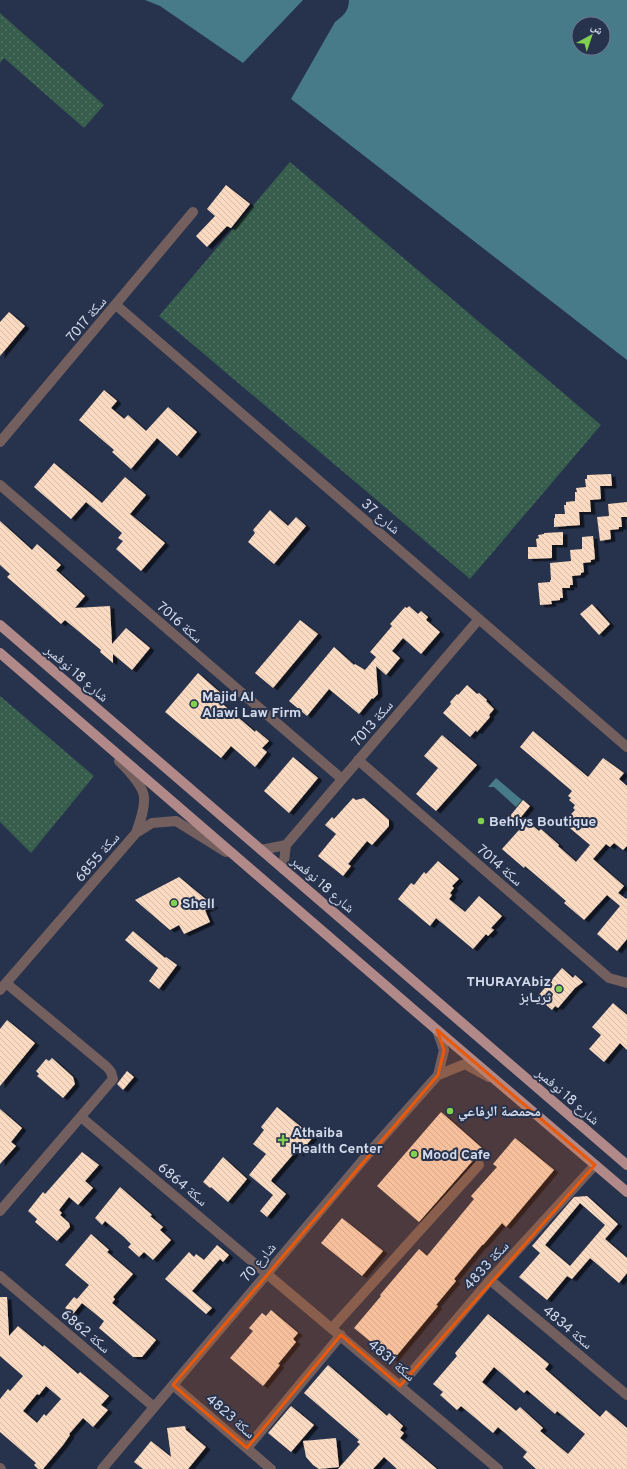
<svg xmlns="http://www.w3.org/2000/svg" width="627" height="1469" viewBox="0 0 627 1469" font-family="Overpass,'Noto Naskh Arabic',sans-serif">
<style>
.grass{fill:url(#grass-dots)}
.water{fill:#487b89;fill-rule:evenodd}
.building{fill:url(#building-back-hatch);fill-rule:evenodd;filter:url(#shadow)}
.lines{fill:none;stroke-linecap:round;stroke-linejoin:round}
.minor{stroke:#735f5e;stroke-width:10}
.major{stroke:#b18988;stroke-width:10}
.marked{fill:#e8590c;fill-opacity:0.2;stroke:#e8590c;stroke-width:3;stroke-linejoin:round}
.poi-dot{fill:#82d04f;stroke:#27324c;stroke-width:1.5}
.labels{text-anchor:middle;stroke-width:4;stroke-linejoin:round;paint-order:stroke}
.street-label{font-size:14px;fill:#d2daeb;stroke:#27324c}
.poi-label{font-size:14px;font-weight:bold;fill:#d2daeb;stroke:#27324c;text-anchor:start}
</style>
<defs>
<pattern id="grass-dots" width="8" height="8" patternUnits="userSpaceOnUse"><rect width="8" height="8" fill="#375e4d"/><path d="M2 2h.1M6 6h.1" fill="none" stroke="#537467" stroke-width="1.8" stroke-linecap="round"/></pattern>
<pattern id="building-back-hatch" width="6" height="6" patternUnits="userSpaceOnUse"><rect width="6" height="6" fill="#fadac1"/><path d="M-1 5l2 2M0 0l6 6M5-1l2 2" fill="none" stroke="#d5bba8"/></pattern>
<filter id="shadow"><feDropShadow dx="4.5" dy="2.5" stdDeviation="0" flood-color="#0009"/></filter>
</defs>
<rect width="100%" height="100%" fill="#27324c"/>
<path class="grass" d="M0 13 104 105 84 128 4 58 0 63Z
M290 162 601 425 470 579 159 316Z
M0 696 94 776 31 853 0 822Z"/>
<path class="water" d="M145 0H303L243 63 160 6Z
M349 0H627V360L291 99 335 22C343 16 349 11 349 0ZM579 24H603V48H579Z
M496 778 522 800 516 807 494 787H488Z"/>
<path class="building" d="M226 185 250 204 231 228 227 226 207 247 196 236 215 216 207 209Z
M9 312 25 326 0 356V322Z
M104 390 117 401 111 408 124 419 128 415 146 431 168 407 197 432 177 456 157 438 131 469 112 452 114 450 79 420Z
M54 463 102 503 125 477 146 495 130 514 165 543 141 571 116 549 123 541 118 538 122 533 86 502 71 519 34 487Z
M611 474 612 486H600L601 499 590 500 591 512H579L580 525 554 527V518H555V514H565L564 505H566V502L575 501V492H577L576 488 586 487 585 479H587V475Z
M627 502V517H621L622 527H619V529L610 530 611 539 600 541 597 517 609 516 608 504Z
M270 510 288 526 296 517 306 526 274 564 248 542 255 533 253 530Z
M0 521 32 550 37 544 61 565 56 570 85 596 75 608 110 606 112 644 126 628 150 648 132 670 113 654V663L100 652 101 650 65 620 61 624 7 577 10 574 0 565Z
M563 532V545H552V558L528 559V547H537L536 539 539 538 538 535 544 534V533Z
M593 536 595 559 591 560V562L583 563 584 572 581 573V575L572 576 573 585H570V588H562L563 598H560V600L551 601 552 604 540 605 538 583 550 582V580H551L550 563 571 561 570 550 582 549V537Z
M592 604 610 624 599 635 580 614Z
M409 606 418 614 421 611 428 617 426 620 440 632 421 654 403 638 392 651 400 658 386 675 376 666 378 694 373 699 372 698 359 714 329 689 307 716 289 701 334 647 354 665 355 664 365 670 376 657 370 652 392 626 390 624 405 607 407 608Z
M300 620 318 634 273 688 255 673Z
M198 673 224 696 219 701 255 732 256 730 269 741 262 748 267 752 255 767 231 746 221 758 165 712Z
M467 685 477 694 479 693 487 700 486 701 494 709 489 715 490 717 477 732 476 730 470 737 443 713 451 704 450 702 457 694 458 695Z
M533 731 588 777 603 758 624 773 619 779 627 786V846L623 850 614 843 610 847 606 844 593 859 624 886 618 893 626 899 627 898V939L617 951 597 934 620 906 607 895 584 920 564 903 566 901 525 866 524 868 502 849 527 821 539 831 541 829 559 845 558 846 576 862 590 845 565 824 573 816 571 814 575 810 573 808 575 805 569 800 571 798 568 796 572 791 520 747Z
M442 735 477 765 436 811 416 794 438 768 424 756Z
M293 757 318 778 289 813 264 791Z
M353 798 356 800 364 798 389 820V826L372 845 367 841 348 864 351 866 343 876 318 856 336 834 325 825 332 817 334 819Z
M523 800 530 806 517 822 510 816Z
M438 861 459 879 452 886 454 888 450 893 452 895 449 899 465 912 479 896 502 916 491 928 494 930 488 936 486 934 473 949 436 918 430 926 398 899 411 883 414 885 424 872 426 874Z
M179 877 214 906 205 910 210 922 184 934 179 925 170 930 135 900Z
M133 931 165 958 166 957 177 965 159 989 149 981 158 968 125 940Z
M562 968 573 978 575 975 583 982 575 988 558 1008 555 1006 552 1010 537 997Z
M613 1003 627 1015V1050L620 1043 604 1062 589 1049 601 1035 592 1027Z
M7 1020 35 1043 0 1086V1029Z
M52 1058 73 1077 75 1084 63 1098 37 1076 39 1074 36 1071 46 1059 49 1061Z
M127 1071 134 1077 123 1090 117 1084Z
M277 1107 313 1137 299 1154 296 1151 272 1179 271 1181 286 1194 267 1217 260 1211 273 1195 249 1175 266 1154 253 1144 264 1130 261 1127Z
M0 1109 22 1128 11 1142 16 1146 0 1164Z
M441 1112 483 1149 419 1222 377 1186Z
M515 1138 554 1170 506 1227 502 1223 483 1245H482L454 1279 456 1281 436 1305 438 1306 393 1360 354 1328 381 1296 380 1295 419 1249 427 1256 474 1199 471 1196 497 1167 493 1164Z
M82 1152 99 1165 85 1181 93 1188 78 1205 69 1197 59 1210 62 1213 60 1215 69 1223 70 1227 57 1241 35 1222 37 1219 28 1211 43 1192 45 1194Z
M223 1157 247 1179 228 1202 211 1187 210 1188 203 1182Z
M120 1187 152 1215 150 1216 163 1227 160 1230 171 1240 153 1260 144 1252 139 1257 128 1247 131 1244 124 1237 105 1221 102 1225 95 1218Z
M587 1196 618 1224 605 1239 627 1258V1273L619 1283 590 1258 572 1279 567 1276 547 1300 519 1277 540 1253 532 1246 574 1197ZM580 1203 605 1225 570 1266 545 1245Z
M342 1218 383 1251 362 1276 321 1243Z
M91 1234 109 1250 107 1252 133 1274 113 1297 115 1299 112 1303 156 1340 142 1357H133L99 1328 104 1321 82 1303 73 1314 65 1308 74 1297 77 1299 89 1285 65 1265Z
M217 1245 229 1255 223 1262 220 1259 192 1291 212 1308 206 1314 165 1279 189 1252 194 1257 196 1254 204 1260Z
M0 1297H7L9 1336 18 1326 43 1347 44 1345 78 1374 80 1372 109 1396 101 1405 108 1410 93 1427 83 1418 69 1434 70 1435 63 1445 43 1469H38L34 1465 36 1463 0 1432V1399L8 1389 10 1391 23 1376 0 1356ZM46 1386 61 1399 46 1416 44 1414 37 1423 23 1411 37 1394 39 1395Z
M271 1310 298 1333 293 1339 296 1342 278 1364 280 1365 263 1386 230 1358 253 1331 249 1328 262 1313 266 1316Z
M488 1314 549 1364 545 1369 600 1417 606 1410 627 1428V1469H536L523 1457 527 1452 498 1427 493 1433 461 1406 457 1410 440 1395 443 1392 433 1384 457 1356 455 1353ZM494 1367 524 1393 527 1390 555 1414 557 1411 585 1434 568 1454 540 1431 543 1428 520 1407 516 1411 482 1382Z
M328 1365 387 1416 389 1413 403 1426 400 1430 404 1433 400 1438 437 1469H397L384 1457 373 1469H338L360 1444 357 1442 359 1440 304 1393Z
M291 1406 314 1425 291 1452 268 1433Z
M185 1426 186 1430 206 1447 188 1469H143L134 1462 151 1441 171 1457 167 1428Z
M336 1438 339 1467 319 1469 313 1465 306 1457 303 1441Z"/>
<g class="lines">
<path class="minor" d="M116 305 627 747
M0 442 193 212
M0 485 342 779
M358 760 609 978 627 983
M119 761C127 769 143 785 144 797 145 809 140 822 136 833
M261 850 286 845
M283 869 286 845 479 619
M0 990 136 833 152 823 176 821 226 852
M437 1030 444 1050 438 1075
M81 1117 498 1469
M0 1211 113 1079 111 1072 107 1067 6 983
M0 1276 154 1407
M490 1280 627 1395
M332 1328 479 1165
M173 1385 271 1469
M400 1386 490 1280 595 1165
M247 1448 341 1335
M0 1468 1 1469
M102 1469 373 1148 438 1075 465 1064 489 1077"/>
<path class="major" d="M0 625 627 1165
M0 653 437 1030 627 1192"/>
</g>
<path class="marked" d="M437 1030 595 1165 400 1386 341 1335 247 1448 173 1385 438 1075 444 1050Z"/>
<g class="poi-dot">
<circle cx="194" cy="704" r="4"/>
<circle cx="481" cy="821" r="4"/>
<circle cx="174" cy="903" r="4"/>
<circle cx="559" cy="989" r="4"/>
<circle cx="450" cy="1111" r="4"/>
<path d="M281 1134h4v4h4v4h-4v4h-4v-4h-4v-4h4z"/>
<circle cx="414" cy="1154" r="4"/>
</g>
<g class="labels">
<g class="street-label">
<text transform="translate(86 319) rotate(-50)" y="5">سكة 7017</text>
<text transform="translate(381 516) rotate(41)" y="5">شارع 37</text>
<text transform="translate(180 622) rotate(41)" y="5">سكة 7016</text>
<text transform="translate(77 673) rotate(41)" y="5">شارع 18 نوفمبر</text>
<text transform="translate(372 723) rotate(-49)" y="5">سكة 7013</text>
<text transform="translate(97 857) rotate(-49)" y="5">سكة 6855</text>
<text transform="translate(500 865) rotate(41)" y="5">سكة 7014</text>
<text transform="translate(323 884) rotate(41)" y="5">شارع 18 نوفمبر</text>
<text transform="translate(568 1096) rotate(41)" y="5">شارع 18 نوفمبر</text>
<text transform="translate(183 1184) rotate(40)" y="5">سكة 6864</text>
<text transform="translate(258 1262) rotate(-50)" y="5">شارع 70</text>
<text transform="translate(486 1265) rotate(-48)" y="5">سكة 4833</text>
<text transform="translate(568 1327) rotate(40)" y="5">سكة 4834</text>
<text transform="translate(86 1331) rotate(40)" y="5">سكة 6862</text>
<text transform="translate(392 1360) rotate(40)" y="5">سكة 4831</text>
<text transform="translate(231 1416) rotate(41)" y="5">سكة 4823</text>
</g>
<g class="poi-label">
<text x="202" y="701">Majid Al<tspan x="202" dy="16">Alawi Law Firm</tspan></text>
<text x="489" y="826">Behlys Boutique</text>
<text x="182" y="908">Shell</text>
<text x="551" y="986" text-anchor="end">THURAYAbiz<tspan x="551" dy="16">ثريـابز</tspan></text>
<text x="458" y="1116">محمصة الرفاعي</text>
<text x="292" y="1137">Athaiba<tspan x="292" dy="16">Health Center</tspan></text>
<text x="422" y="1159">Mood Cafe</text>
</g>
</g>
<g transform="translate(591 36) rotate(40)"><circle r="19" fill="#27324c" stroke="#6b758c"/>
<path d="M0-3L7 15L0 10L-7 15Z" fill="#82d04f"/>
<text y="-6" font-size="11" font-weight="bold" text-anchor="middle" fill="#d2daeb">ش</text>
</g>
</svg>
